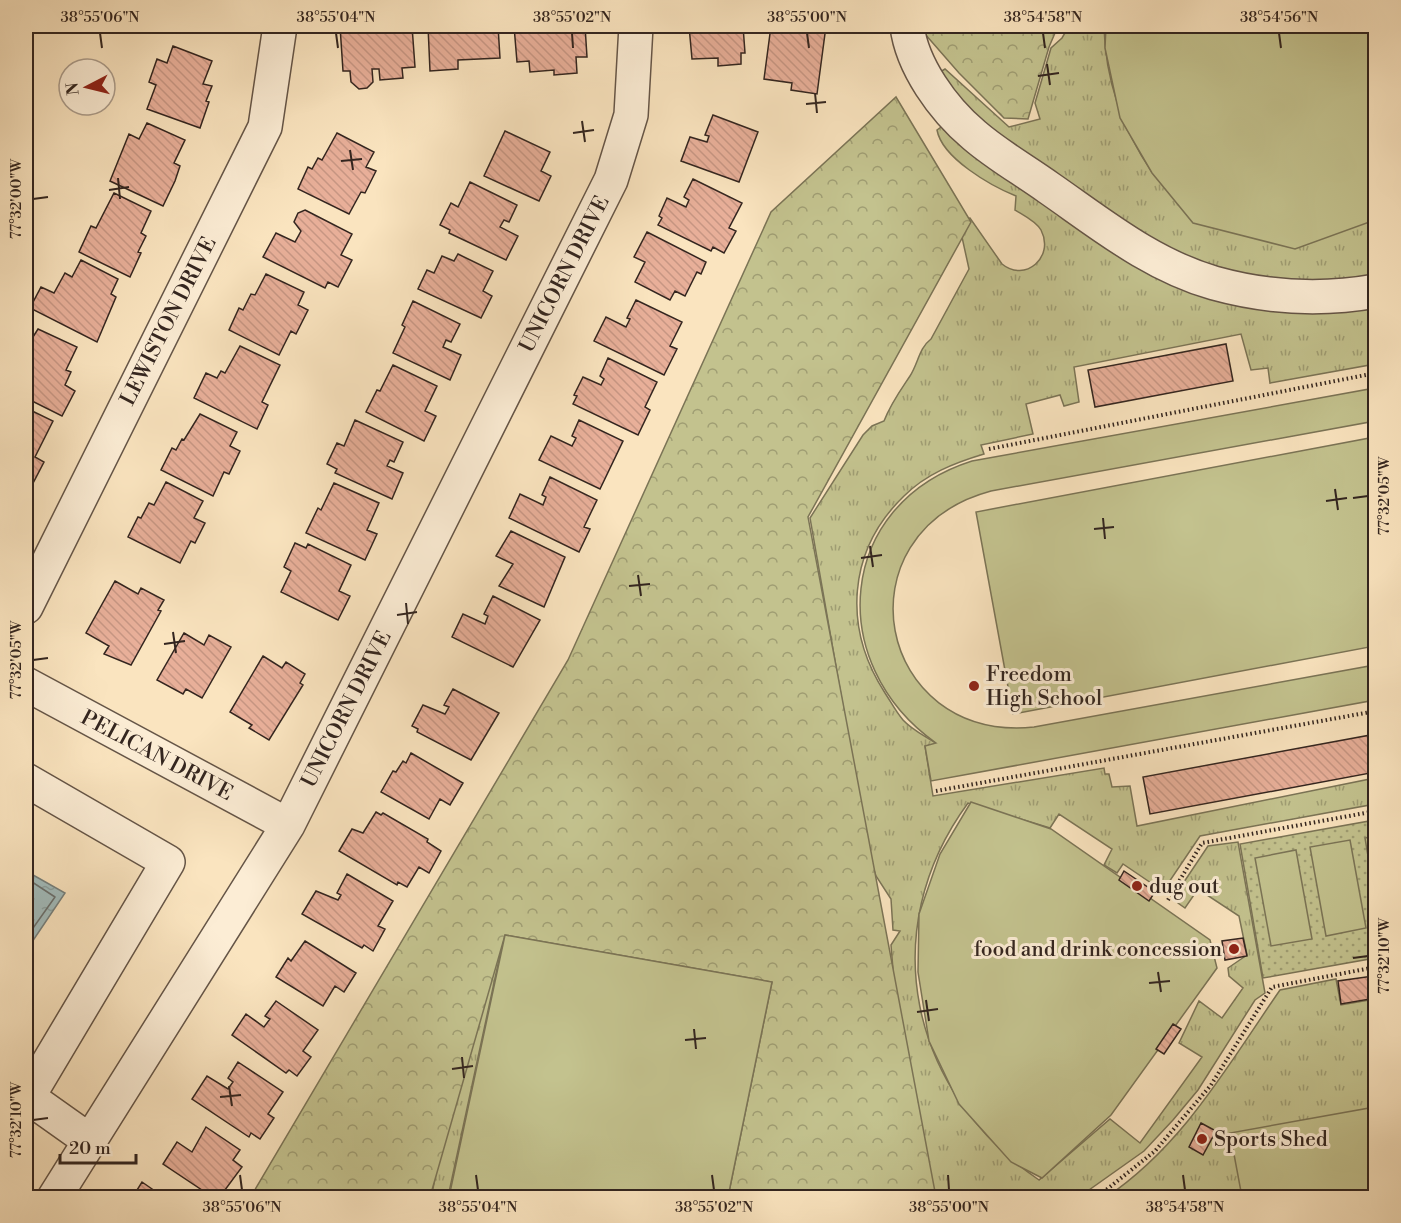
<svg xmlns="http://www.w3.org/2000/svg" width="1401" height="1223" viewBox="0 0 1401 1223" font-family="'Libre Bodoni',serif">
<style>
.grass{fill:url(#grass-tufts);stroke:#7b7456;stroke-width:1.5}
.forest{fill:url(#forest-crowns);stroke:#7b7456;stroke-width:1.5}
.park{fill:url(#park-dots);stroke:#7b7456;stroke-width:1.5}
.pitch{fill:#c3c28e;stroke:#7b7456;stroke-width:1.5}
.water{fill:url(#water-ripples);stroke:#76807d;stroke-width:1.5}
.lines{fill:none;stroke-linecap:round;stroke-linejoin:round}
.shore{stroke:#6a706e;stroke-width:1.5}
.building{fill:url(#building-back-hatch);stroke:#33251f;stroke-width:1.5}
.minor-casing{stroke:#655547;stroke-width:36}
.path{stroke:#33251f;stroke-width:4;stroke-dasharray:1.5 3;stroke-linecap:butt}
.minor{stroke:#fcedd5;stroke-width:33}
.ticks{fill:none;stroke:#33251f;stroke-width:2}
.poi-dot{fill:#8f2418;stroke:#fcedd5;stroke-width:2}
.labels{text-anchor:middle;stroke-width:6;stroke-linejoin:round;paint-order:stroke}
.street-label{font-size:21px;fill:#33251f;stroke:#fcedd5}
.poi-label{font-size:21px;fill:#33251f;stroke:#fcedd5;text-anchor:start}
.neatline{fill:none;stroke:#33251f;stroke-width:2}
.ticks-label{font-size:15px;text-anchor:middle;fill:#33251f}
</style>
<defs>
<pattern id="grass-tufts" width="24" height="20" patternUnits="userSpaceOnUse" patternTransform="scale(1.5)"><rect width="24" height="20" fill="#c3c28e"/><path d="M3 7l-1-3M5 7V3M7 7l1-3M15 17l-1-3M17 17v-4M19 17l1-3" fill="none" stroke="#9f9d73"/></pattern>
<pattern id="forest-crowns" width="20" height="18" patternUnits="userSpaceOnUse" patternTransform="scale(1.5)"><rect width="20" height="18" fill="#c3c28e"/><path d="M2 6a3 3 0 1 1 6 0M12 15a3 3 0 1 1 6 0" fill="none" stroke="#9f9d73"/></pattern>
<pattern id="park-dots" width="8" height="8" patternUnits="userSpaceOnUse" patternTransform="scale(1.5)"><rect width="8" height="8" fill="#c3c28e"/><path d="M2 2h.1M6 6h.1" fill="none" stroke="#9f9d73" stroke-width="1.8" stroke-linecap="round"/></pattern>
<pattern id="water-ripples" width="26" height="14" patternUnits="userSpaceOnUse" patternTransform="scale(1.5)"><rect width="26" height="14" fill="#a2bcbc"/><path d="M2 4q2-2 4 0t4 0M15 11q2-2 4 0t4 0" fill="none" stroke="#8ca1a1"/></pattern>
<pattern id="building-back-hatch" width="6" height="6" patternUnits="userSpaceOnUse" patternTransform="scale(1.5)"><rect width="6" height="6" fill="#e8af99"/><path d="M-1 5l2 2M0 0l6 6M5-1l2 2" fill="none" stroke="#c79683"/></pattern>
</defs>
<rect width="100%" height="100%" fill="#fae4bf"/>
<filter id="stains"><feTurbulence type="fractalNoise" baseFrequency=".00333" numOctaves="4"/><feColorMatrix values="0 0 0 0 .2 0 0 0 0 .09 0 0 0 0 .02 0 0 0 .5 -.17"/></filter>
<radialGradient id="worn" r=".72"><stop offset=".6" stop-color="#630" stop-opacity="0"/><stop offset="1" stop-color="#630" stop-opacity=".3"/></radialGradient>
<path class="grass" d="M1069 26H1104C1105 78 1122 129 1152 172L1375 215V279L1318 286 1195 267 1012 151 935 75 945 69 1009 127 1040 119 1035 103 1051 48 1062 38Z
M944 125 1137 259 1375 300V364L1270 383 1268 368 1251 370 1241 334 1074 367 1079 402 1064 406 1060 395 1026 404 1033 434 981 445 984 454C954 463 926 474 904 496 847 551 843 628 885 693 891 702 896 712 903 720 912 730 925 736 937 744L925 746 933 796 1104 768 1105 774H1109L1112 787 1130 786 1137 826 1375 778V804L1200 836 1163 891 1123 864 1117 873 1104 865 1112 849 1059 814 1050 828 968 803C874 931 910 1092 1039 1180L1110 1119 1140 1143 1202 1057 1179 1043 1199 1001 1222 1018 1243 988 1229 976 1228 968 1247 955 1239 916 1198 889 1185 908 1178 903 1176 894 1208 846 1238 842 1265 993 1255 1000 1198 1090 1173 1120 1144 1151 1079 1197H928L897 1018 891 945 900 931 893 930 891 899 876 876 869 855 810 518 863 435 872 426 884 421C891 403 900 391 910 376 918 364 919 348 931 339L969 269 960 228 963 219 970 218 1002 264C1025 283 1055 257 1041 230 1036 221 1023 215 1015 210L1016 196C991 186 942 158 937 130Z
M506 927 448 1197 431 1198 457 1070Z
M1336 979 1341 1005 1375 999V1197L1105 1198C1183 1146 1228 1065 1280 990Z"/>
<path class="forest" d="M918 26H1058L1049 47 1028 119 1004 118 959 73Z
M896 97 971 222 808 517 936 1197H728L772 982 505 935 430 1197 250 1198 568 660 771 212Z"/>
<path class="park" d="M1375 820V958L1263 978 1240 844Z"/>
<path class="pitch" d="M1106 26H1375V220L1295 249 1193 223 1152 173 1120 118 1105 48Z
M1375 388V421L991 491C836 533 876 743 1034 727L1375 665V700L931 781 925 746 936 743C824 664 836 504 972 461Z
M1375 437V646L1013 714 976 512Z
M971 802 1051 829 1210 940 1217 968 1111 1115 1042 1178 1011 1162 959 1104 929 1041 918 972 919 914 940 854Z
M1375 836H1376L1375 898 1365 838Z
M1350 840 1366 928 1326 936 1310 847Z
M1296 850 1312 939 1271 946 1255 858Z
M505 935 772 982 728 1197H449Z
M1375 1107V1197H1242L1230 1133Z"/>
<path class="water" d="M26 871 65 893 30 945 26 943Z"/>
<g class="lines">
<path class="shore" d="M26 878 55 897 26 938"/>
</g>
<path class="building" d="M170 26H227V30L170 31Z
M340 26H412L415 67 402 68 403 78 380 80 379 69H372L373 82 367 88 359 89 351 82 350 71H343Z
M428 26H498L500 58 458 60V69L430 71Z
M514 26H585L587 57H576L577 73 554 75V70L530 72 529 61 517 62Z
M689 26H743L745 53H741V64L718 66V58L692 59Z
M771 26H826L817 94 791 90 792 83 764 79Z
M173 46 212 61 203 84 212 86 206 101 209 102 200 128 147 109 156 85 149 82 157 59 167 63Z
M713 115 758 132 739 182 681 161 690 137 707 142 709 136 705 135Z
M147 123 185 140 174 163 180 166 175 181 163 206 110 181 129 134 139 139Z
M505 131 550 152 541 171 551 176 539 201 484 176Z
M337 133 374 152 366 167 376 171 365 193 361 192 349 214 298 189 308 167 312 169 318 158 322 160Z
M693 179 742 203 729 228 736 231 724 253 713 247 711 251 658 225 662 218 659 216 667 198 686 207 689 200 684 197Z
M470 182 517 205 509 222 504 220 500 227 518 236 506 260 449 233 450 230 440 225 451 203 458 207Z
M114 193 151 211 141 233 146 236 138 252 141 253 130 277 79 252 91 226 96 228Z
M305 210 352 234 341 255 352 260 338 287 328 282 325 288 263 257 276 233 295 242 301 231 294 222 298 213Z
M647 232 706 262 701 274 697 272 685 296 675 291 670 300 635 282 645 262 634 257Z
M458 254 493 271 483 291 492 296 481 318 418 289 427 270 434 273 442 256 454 261Z
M81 260 118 279 111 294 116 297 97 342 30 308 41 287 54 293 65 273 72 277Z
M266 274 304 292 298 305 308 310 296 334 291 331 279 355 229 330 239 308 243 310 251 294 255 295Z
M636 300 682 322 670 346 677 349 664 375 594 341 606 317 626 327 630 319 627 318Z
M413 301 460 324 451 342 446 340 443 347 461 355 450 380 393 353 405 327 402 325Z
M38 329 77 347 66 370 71 372 65 385 75 391 62 416 26 398V348Z
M1226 344 1233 381 1095 407 1088 370Z
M240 346 280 365 262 402 268 405 257 429 194 398 206 373 217 378 221 371 225 373Z
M608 358 657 382 645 407 650 410 638 435 573 404 577 396 574 395 583 377 601 385 604 379 600 376Z
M393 365 437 386 425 411 436 416 424 441 366 412 377 390 380 391Z
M26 408 53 421 35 457 44 462 31 487 26 485Z
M200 414 237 432 230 446 240 451 229 474 224 472 213 496 161 470 172 448 176 450 182 439 184 440Z
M355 420 403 442 394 462 390 460 387 466 403 473 392 499 335 473 337 469 327 464 337 443 344 446Z
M579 420 623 441 600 489 539 460 551 436 572 446 576 438 572 436Z
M550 477 597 500 584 527 590 529 579 552 509 518 520 494 543 505 546 497 542 495Z
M166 482 203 501 194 518 205 523 195 543 191 541 180 563 128 537 138 517 141 518 149 503 154 505Z
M334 483 379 503 367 530 377 534 365 560 306 533 318 508 321 510Z
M511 531 565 557 544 607 499 586 513 564 496 556Z
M295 543 306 548 308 544 351 565 339 591 350 596 338 620 281 592 291 571 284 567Z
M115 581 138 594 141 588 164 600 158 610 161 611 131 665 104 654 109 646 86 633Z
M493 596 540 620 513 667 452 637 463 614 485 624 488 616 484 614Z
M184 633 204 645 209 635 231 647 202 698 186 689 183 694 157 680Z
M263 656 282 668 286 662 305 674 300 683 303 685 269 740 249 728 252 725 230 712Z
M453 689 499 713 471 760 417 732 418 729 412 726 423 705 445 714 449 707 444 705Z
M1376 734V772L1150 814 1143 777Z
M411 753 463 783 450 805 440 799 429 819 381 792 393 771 396 772 403 761 406 763Z
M376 812 381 815 383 813 428 839 427 842 441 851 429 873 419 867 407 887 398 882 397 885 339 851 352 829 363 833Z
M1124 871 1155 892 1149 901 1119 880Z
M347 874 393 901 378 926 385 929 373 951 364 945 362 948 302 914 316 891 338 900 341 895 337 893Z
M1243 938 1247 956 1225 960 1222 941Z
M305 941 356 973 344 992 335 986 323 1006 276 977 288 958 291 961Z
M1373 976 1376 998 1341 1004 1338 981Z
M276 1001 318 1030 303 1051 311 1057 297 1076 289 1070 286 1073 232 1035 246 1014 264 1027 270 1019 265 1016Z
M1173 1024 1181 1029 1164 1054 1156 1049Z
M238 1062 283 1092 268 1114 274 1118 260 1139 251 1133 249 1137 192 1099 207 1076 228 1089 233 1082 228 1078Z
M1201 1123 1216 1131 1203 1155 1189 1147Z
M206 1127 240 1150 233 1160 242 1167 219 1198H214L163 1164 177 1142 192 1152Z
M142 1182 165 1198H132Z"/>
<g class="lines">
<defs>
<path id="minor" d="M907 26C912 66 943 109 974 135 997 155 1024 170 1049 188 1101 224 1151 265 1214 283 1268 298 1320 301 1376 291
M26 607 265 127 280 26
M26 684 288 825
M26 780 168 862 28 1097
M26 1099 28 1097 90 1141
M54 1198 288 825 611 180 631 115 636 26"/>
</defs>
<use href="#minor" class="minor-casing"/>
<path class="path" d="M989 449 1376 373
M936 791 1376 711
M1168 900 1202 843 1376 811
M1096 1198 1155 1151 1211 1085 1272 987 1376 967"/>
<use href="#minor" class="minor"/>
</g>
<path class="ticks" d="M100 33 102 48M336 33 338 48M572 33 573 48M807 33 809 48M1043 33 1045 48M1279 33 1281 48M1047 64 1050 85M1038 76 1059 73M815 93 817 113M806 104 826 102M582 121 585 142M573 133 594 130M350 150 353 170M341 161 362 159M118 178 120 199M109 190 129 187M33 199 48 197M1335 489 1338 510M1353 498 1368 496M1326 501 1347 498M1103 518 1105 539M1094 529 1114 527M870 546 873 567M861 558 882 555M638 575 641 596M629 586 650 584M406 603 408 624M397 615 417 612M173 632 176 653M164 644 185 641M33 660 48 658M1353 958 1368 956M1158 972 1161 992M1149 983 1170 981M926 1000 929 1021M917 1012 938 1009M694 1029 696 1049M685 1040 706 1038M462 1057 464 1078M452 1069 473 1066M229 1086 232 1106M220 1097 241 1095M33 1120 48 1118M240 1175 242 1190M476 1175 478 1190M712 1175 714 1190M948 1175 949 1190M1183 1175 1185 1190"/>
<g class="poi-dot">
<circle cx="974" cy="686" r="6"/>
<circle cx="1137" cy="886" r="6"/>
<circle cx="1234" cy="949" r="6"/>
<circle cx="1202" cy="1139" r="6"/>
</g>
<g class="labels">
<g class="street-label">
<text transform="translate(564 274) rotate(-63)" y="7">UNICORN DRIVE</text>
<text transform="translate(168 321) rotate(-63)" y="7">LEWISTON DRIVE</text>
<text transform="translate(346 709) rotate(-63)" y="7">UNICORN DRIVE</text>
<text transform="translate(157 755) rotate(28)" y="7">PELICAN DRIVE</text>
</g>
<g class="poi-label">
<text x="986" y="681">Freedom<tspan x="986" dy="24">High School</tspan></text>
<text x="1149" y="893">dug out</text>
<text x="1222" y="956" text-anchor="end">food and drink concession</text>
<text x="1214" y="1146">Sports Shed</text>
</g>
</g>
<rect width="1401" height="1223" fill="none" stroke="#fae4bf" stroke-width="66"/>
<g transform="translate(87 87) rotate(263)"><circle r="28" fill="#fcedd5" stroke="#ac9d8c" stroke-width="1.5"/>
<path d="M0-4.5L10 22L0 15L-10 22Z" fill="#8f2418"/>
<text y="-9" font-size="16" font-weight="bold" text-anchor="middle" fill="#33251f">N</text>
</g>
<path d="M60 1154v9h76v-9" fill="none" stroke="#33251f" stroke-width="3"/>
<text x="69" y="1154" font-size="18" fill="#33251f" stroke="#fcedd5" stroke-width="4.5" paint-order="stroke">20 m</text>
<rect x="33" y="33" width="1335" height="1157" class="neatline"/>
<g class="ticks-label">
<text x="100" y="22">38°55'06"N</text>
<text x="336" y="22">38°55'04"N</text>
<text x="572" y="22">38°55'02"N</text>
<text x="807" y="22">38°55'00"N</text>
<text x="1043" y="22">38°54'58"N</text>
<text x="1279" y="22">38°54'56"N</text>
<text transform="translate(16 199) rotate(-90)" y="5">77°32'00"W</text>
<text transform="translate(1384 496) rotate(-90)" y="5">77°32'05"W</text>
<text transform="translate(16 660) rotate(-90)" y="5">77°32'05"W</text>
<text transform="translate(1384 956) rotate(-90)" y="5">77°32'10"W</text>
<text transform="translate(16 1120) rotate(-90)" y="5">77°32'10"W</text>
<text x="242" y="1212">38°55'06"N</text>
<text x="478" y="1212">38°55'04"N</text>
<text x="714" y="1212">38°55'02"N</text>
<text x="949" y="1212">38°55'00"N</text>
<text x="1185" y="1212">38°54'58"N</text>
</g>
<rect width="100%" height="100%" filter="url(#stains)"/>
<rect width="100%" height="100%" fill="url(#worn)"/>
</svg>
